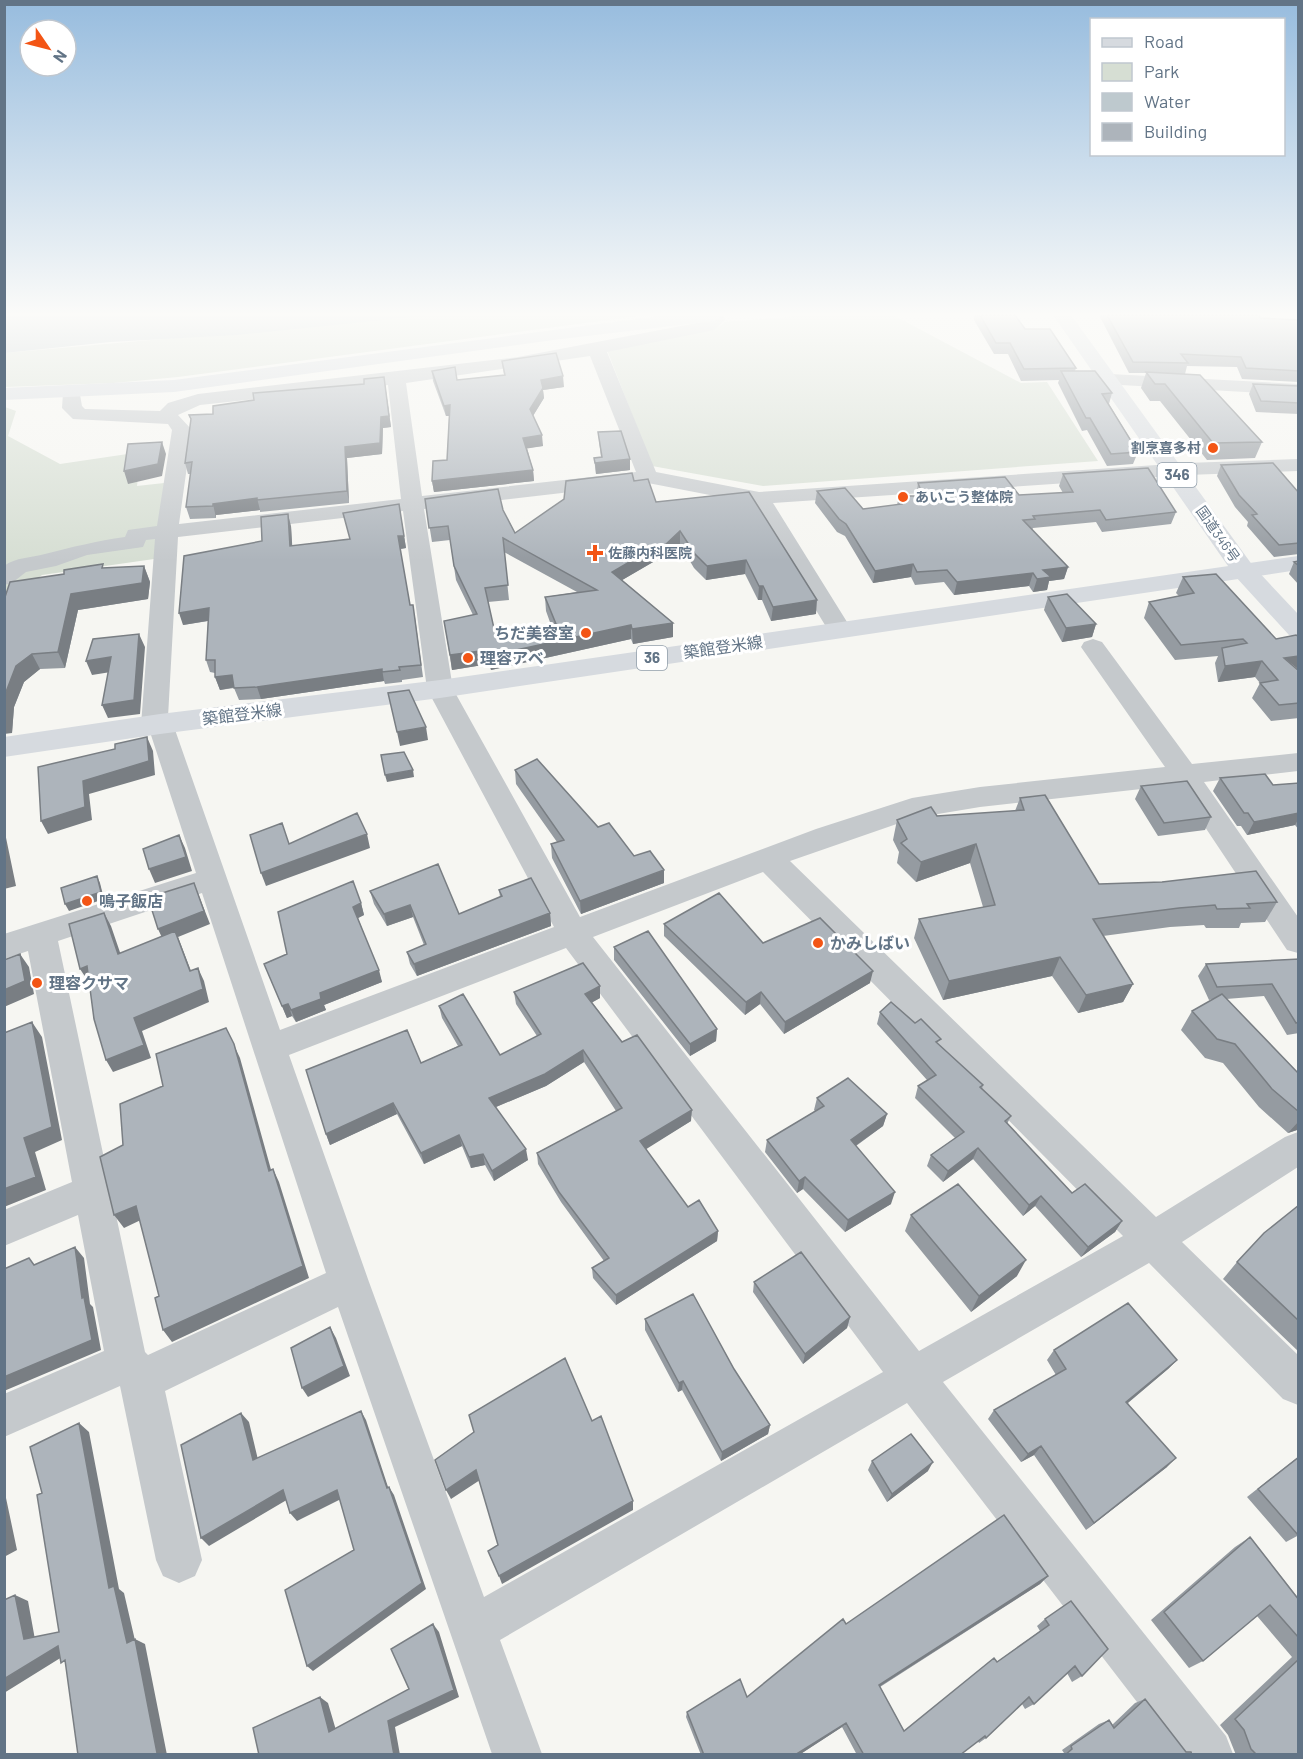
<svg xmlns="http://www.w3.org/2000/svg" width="1303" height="1759" viewBox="0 0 1303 1759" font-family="Barlow,'Noto Sans JP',sans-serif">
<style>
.green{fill:#d6ded3}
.water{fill:#bec9ce}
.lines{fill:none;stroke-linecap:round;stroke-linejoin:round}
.minor{fill:#c5c9cc;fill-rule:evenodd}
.major{fill:#d6dadf;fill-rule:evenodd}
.highway{fill:#d6dadf;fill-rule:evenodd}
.wall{fill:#959ba1;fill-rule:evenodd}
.shaded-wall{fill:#797e83}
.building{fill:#adb4bb;stroke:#797e83;stroke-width:1.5;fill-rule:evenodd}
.poi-dot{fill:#f35515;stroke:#fff;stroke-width:2}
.labels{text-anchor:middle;stroke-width:6;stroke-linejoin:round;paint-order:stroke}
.far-poi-label{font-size:14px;font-weight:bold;fill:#627486;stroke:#fff;text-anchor:start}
.far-street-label{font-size:14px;fill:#627486;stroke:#fff}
.shield{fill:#fff;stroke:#919eaa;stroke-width:1.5}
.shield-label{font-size:15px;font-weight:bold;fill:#627486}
.poi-label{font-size:16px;font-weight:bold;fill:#627486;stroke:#fff;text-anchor:start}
.street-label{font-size:16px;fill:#627486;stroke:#fff}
</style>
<rect width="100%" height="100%" fill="#f6f6f2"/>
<path class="green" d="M433 315H646L178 377 114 383 5 387 4 353Z
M811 315H893L1021 383 1047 382 1098 461 763 486 652 466 607 350 612 342 722 325 724 322Z
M5 407 16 411 8 436 60 464 141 452 137 486 173 482 168 557 42 575 5 603Z"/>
<path class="water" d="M5 315H433L237 335 110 342 5 353Z"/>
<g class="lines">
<path class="minor" d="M707 315H723L725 320 714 330 607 352 656 472 759 492 1186 463 1298 459V471L1186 475 773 503 852 630 849 635 840 637 831 635 828 630 751 503 648 483 424 509 453 689 580 917 816 829 912 798 980 787 1165 767 1081 647 1084 642 1093 639 1102 642 1192 764 1298 753V771L1204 782 1298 917V953L1287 950 1177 785 980 807 914 818 790 861 1156 1217 1285 1137 1298 1132V1167L1182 1242 1298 1355V1405L1283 1399 1149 1263 943 1382 1226 1736 1233 1754H1177L907 1403 500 1640 542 1754H492L338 1307 165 1391 202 1560 195 1576 179 1583 163 1576 156 1560 120 1386 4 1437V1394L104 1351 78 1215 4 1246V1210L72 1182 28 951 4 959V934L196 873 150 732 145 731 141 725 155 539 146 540 143 547 87 555 56 566 26 572 12 583 4 585V566C16 557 31 558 45 554 72 547 97 541 125 537L128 530 157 526 172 430 168 424 73 419 62 408 63 393 72 387 79 389 82 406 85 409 160 411 168 403 198 394 518 357 702 322 707 318ZM590 356 636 472 422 496 406 383ZM388 385 401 499 179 524 192 430 178 415 200 405ZM403 511 427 689 554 927 280 1030 173 724 168 717 178 537ZM763 872 1123 1236 919 1351 593 937ZM202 893 326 1273 148 1355 145 1352 58 941ZM566 948 883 1372 484 1597 369 1282 289 1055Z
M1110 374 1298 384V395L1103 384 1101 380 1103 376Z"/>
<path class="major" d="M1298 556V570L440 698 160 734 4 757V737L160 714 440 680Z"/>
<path class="highway" d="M667 315H723L714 321 553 340 174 392 4 400V388L174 380Z
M1053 315H1071L1253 566 1298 614V637L1289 635 1235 576Z"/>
</g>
<path class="wall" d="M975 315H1015L1025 329 1076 368 1075 371 1112 393 1109 404 1138 452 1133 464 1107 466 1087 430 1082 431 1058 383 1059 380 1021 381 1008 354H994L974 320Z
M1099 315H1259L1260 318 1299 320V382L1242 379 1237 367 1187 366 1185 374H1171L1262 442 1255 458 1207 460 1160 401H1150L1141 388 1146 373H1129Z
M502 361 564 387 543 390 544 398 533 416 543 446 527 448 533 470 534 481 434 492 432 481 447 460 449 416H446L433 381 432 371 457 380 504 375Z
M384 377 391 427 383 428 382 454 347 458 349 503 260 512V510L216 515V518L190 519 186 507 191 474H188L185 463 191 421 189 415 213 414 364 384Z
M1253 384 1299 386V414L1256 412 1249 394Z
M598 432 630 459V470L596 474 594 458 601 457Z
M1221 465 1299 493V554L1274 557 1247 526 1248 522 1235 507 1217 476Z
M1063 474 1176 512 1171 524 1102 532 1096 522 1033 528 1032 530 1068 567 1064 579 1049 581 1047 590 1033 592 1029 586 954 595 944 582 915 585 911 577 873 583 845 536 837 532 815 503 817 491 863 509 897 505 899 496H916L918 483 1019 495 1063 493 1059 486Z
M634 481 656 502 749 492 816 614 771 621 762 600H758L745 574 706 580 694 568 680 544 664 560 660 558 622 580 673 623V637L633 644 631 639 491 670 489 664 452 670 444 621 473 615 456 580 450 540 432 542 425 499 503 510 515 533ZM504 552 577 592 545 597 546 611 551 625 495 633 488 602 509 600Z
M343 513 401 517 406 548 400 549 410 605 415 617 423 677 402 680V682L385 684 384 681 261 699 239 700 234 688 220 690 215 677V673L210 672 206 660 208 621 183 625 262 541 291 526 292 546 350 539Z
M1299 561V585L1289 574 1294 562Z
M144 566 150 582 148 599 78 610 65 668 40 669 24 682 14 707 12 733 4 600 105 568Z
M1183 577 1299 671V718L1271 721 1252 698 1260 683 1255 677 1218 682 1215 663 1218 656 1175 660 1144 618 1149 602 1179 596 1176 593Z
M1048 597 1096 624 1092 637 1062 642 1044 610Z
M515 770 598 827 664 883 581 914 552 858 551 844 557 842 516 784Z
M1220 778 1273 785 1299 783V830L1295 825 1247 835 1241 826H1237L1213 791Z
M1141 786 1211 817 1205 830 1158 836 1135 799Z
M1020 798 1099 884 1277 902 1265 922 1241 923 1239 928H1206L1204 925 1170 927 1103 936 1133 984 1123 1002 1078 1013 1052 976 943 1000 914 938 919 919 983 907 970 863 916 882 897 863 899 852 893 840 897 820 937 816 1015 811Z
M499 890 550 913 551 926 417 976 410 964 407 952 424 945 413 917 387 926 374 904 370 891 459 914 500 897Z
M361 903 364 915 358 918 382 982 324 1005 326 1010 296 1022 292 1016 287 1018 264 964 287 954Z
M664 924 763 943 870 983 784 1034 760 1004 745 1015 664 936Z
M614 947 717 1029 716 1041 690 1056 614 960Z
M1299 959V1033L1287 1035 1264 996 1226 999 1299 1074V1132L1297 1130 1288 1133 1259 1107 1223 1063 1205 1058 1181 1030 1192 1011 1213 999 1209 1000 1198 976 1206 964Z
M514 992 600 998 592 1002 622 1042 691 1121 645 1149 688 1207 718 1231 717 1241 616 1305 593 1278 592 1268 604 1261 561 1202 538 1164 537 1153 616 1111 584 1062 546 1086 496 1107 528 1160 494 1181 485 1165 471 1168 462 1146 424 1164 397 1114 330 1145 326 1134 421 1063 458 1046 442 1018 439 1006 500 1055 537 1036 516 1004Z
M880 1012 939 1045 983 1085 982 1089 1011 1116 1007 1124 1072 1193 1122 1221 1115 1232 1081 1257 1035 1206 1023 1216 973 1159 943 1182 927 1166 931 1155 955 1138 915 1098 918 1086 927 1080 877 1024Z
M817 1098 887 1114 883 1126 856 1146 891 1204 845 1232 803 1189 797 1193 765 1152 767 1140 815 1111 814 1110Z
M1299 1205V1352L1223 1279 1237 1262Z
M911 1215 1017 1276 971 1312 905 1231Z
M754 1282 850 1317 847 1328 803 1364 753 1292Z
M645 1319 734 1369 770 1425 768 1434 721 1461 682 1390 678 1392 645 1330Z
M1054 1350 1177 1360 1168 1369 1128 1403 1167 1467 1086 1530 1034 1455 1021 1462 988 1419 994 1410 1056 1375 1047 1360Z
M1299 1456V1535L1286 1542 1247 1497Z
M872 1461 928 1471 887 1502 868 1470Z
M1250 1537 1299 1599V1755H1236L1228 1735 1220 1725 1292 1657 1257 1616 1203 1661 1189 1668 1151 1620 1235 1547Z
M1048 1576 1040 1584 880 1687 904 1731 997 1662 1040 1631 1037 1626 1045 1619 1082 1676 1072 1682 1067 1673 1034 1704 1025 1709 1022 1704 986 1738 979 1743 978 1741 960 1755H857L842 1727 799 1755H701L686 1717 687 1712 747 1697 846 1624Z
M1145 1699 1186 1752 1192 1755H1061L1064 1753 1062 1750 1099 1724 1109 1720 1112 1725 1135 1703Z"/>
<path class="shaded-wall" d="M563 376 564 387 543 390 544 398 531 419 530 409 541 380Z
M384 377 391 427 383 428 382 454 347 458 349 503 347 491 345 447Z
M450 405 451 416H446L444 406Z
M542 435 543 446 524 449 523 438Z
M162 442 166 454 162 476 128 484 124 471Z
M630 459V470L596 474 595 463Z
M533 470 534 481 434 492 432 481Z
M257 498 260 510 216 515V518L213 504Z
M399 504 406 548 400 549 398 536Z
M288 514 291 526 293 558 290 546Z
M680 531V544L664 560V546Z
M660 544V558L612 586V572Z
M746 560 745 574 706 580 707 566Z
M913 564 911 577 873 583 875 571Z
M144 566 150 582 148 599 78 610 65 668 58 652 71 594Z
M1068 567 1064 579 1049 581 1047 590 1033 592 1037 579 1043 570Z
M1033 573 1029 586 954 595 957 582Z
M759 586H763L762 600H758Z
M817 600 816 614 771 621 773 607Z
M209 608 213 620 183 625 179 613Z
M673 623V637L633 644 632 629Z
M1096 624 1092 637 1062 642 1066 628Z
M631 625V639L491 670 489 656Z
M139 634 145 647 140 714 108 718 102 705Z
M487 650 489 664 452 670 450 655Z
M32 654 40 669 24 682 14 707 12 733 4 734V703L6 692 16 666Z
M1299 656V670L1284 658Z
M111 657 117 671 92 675 86 661Z
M1262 661 1255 677 1218 682 1225 666Z
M382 669 384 681 261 699 257 687Z
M232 675 236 687 220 690 215 677Z
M426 727 428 740 400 746 397 732Z
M147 737 153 751 155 775 89 794 92 820 48 834 41 821 83 781Z
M413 770 414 777 387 782 385 775Z
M1299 813V818L1295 825 1247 835 1254 822Z
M4 828 16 886 4 889Z
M367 834 370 848 266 886 261 873Z
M179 835 185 848 192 871 155 883 149 869Z
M976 844 970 863 916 882 921 862Z
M664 870V883L581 914 580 901Z
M97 876 100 883 104 899 69 911 65 904Z
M194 883 210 924 178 937 196 984 190 971 164 942 158 929Z
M361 903 364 915 356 919 353 907Z
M410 905 413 917 387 926 384 914Z
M104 913 111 926 125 967 118 954Z
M550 913 551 926 417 976 414 964Z
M20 954 29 967 34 994 4 1007V990Z
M1060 957 1052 976 943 1000 949 981Z
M87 966 94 979 88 981 80 969Z
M198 968 204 981 209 1002 142 1031 151 1058 113 1072 106 1060 134 1018Z
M379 970 382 982 324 1005 326 1010 296 1022 291 1010 320 993Z
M873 971 870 983 784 1034 785 1022Z
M1133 984 1123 1002 1078 1013 1086 995Z
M600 986V998L586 1006 585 994Z
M761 992 760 1004 745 1015 746 1002Z
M288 1004 292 1016 287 1018 282 1006Z
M32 1022 42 1037 62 1140 35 1152 46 1190 4 1207V1189L24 1138Z
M226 1028 240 1058 275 1184 269 1171Z
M717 1029 716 1041 690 1056V1044Z
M583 1050 584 1062 546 1086 491 1109 489 1098Z
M393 1103 397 1114 330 1145 326 1134Z
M692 1110 691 1121 640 1153V1141Z
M887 1114 883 1126 848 1151 851 1140Z
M1299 1121V1128L1297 1130 1288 1133Z
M459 1135 462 1146 424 1164 421 1153Z
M978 1148 973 1159 943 1182 948 1171Z
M526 1149 528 1160 494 1181 492 1171Z
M483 1154 485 1165 471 1168 469 1157Z
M273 1169 279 1182 309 1278 172 1342 163 1330Z
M805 1177 803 1189 797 1193 799 1181Z
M895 1192 891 1204 845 1232 848 1220Z
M1041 1196 1035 1206 1023 1216 1029 1205Z
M136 1206 145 1218 124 1228 114 1215Z
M1122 1221 1115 1232 1081 1257 1088 1247Z
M718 1231 717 1241 616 1305V1295Z
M75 1247 84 1258 90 1304 93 1307 101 1350 4 1391V1377L82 1298Z
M1026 1260 1017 1276 971 1312 979 1296Z
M850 1317 847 1328 803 1364 805 1354Z
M330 1327 336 1338 350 1376 308 1397 302 1388Z
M1177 1360 1168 1369 1118 1411 1126 1402Z
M683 1381 682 1390 678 1392 679 1383Z
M361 1411 366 1420 391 1496 387 1488Z
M241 1413 249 1422 260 1468 253 1460Z
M79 1423 89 1432 119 1589 124 1593 137 1649 127 1643 109 1588Z
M770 1425 768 1434 721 1461 722 1452Z
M1041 1446 1034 1455 1021 1462 1028 1454Z
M1176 1458 1167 1467 1086 1530 1094 1523Z
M933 1462 928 1471 887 1502 892 1494Z
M476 1470 480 1480 451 1499 446 1490Z
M389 1487 394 1495 426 1589 313 1671 307 1666Z
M283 1490 290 1498 209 1546 201 1538Z
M337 1490 343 1498 297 1521 290 1513Z
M4 1497 6 1498 17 1550 4 1557Z
M633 1501V1510L502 1584 499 1576Z
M1048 1576 1040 1584 874 1690 879 1685Z
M15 1595 28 1601 36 1645 24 1639Z
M433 1624 439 1632 459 1697 395 1727 400 1755H394L388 1721 454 1690Z
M135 1639 145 1644 167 1755H154Z
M58 1646 70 1652 4 1693V1679Z
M320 1697 328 1703 338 1737 329 1732Z
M846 1723 842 1727 799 1755H795Z"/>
<path class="building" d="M980 315H1015L1025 329H1050L1076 368 1024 369 1010 343H996Z
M1107 315H1259L1260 318 1299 320V371L1246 368 1241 357 1181 354 1188 363 1133 362Z
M556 353 563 376 541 380 543 388 530 409 542 435 523 438 533 470 432 481 433 461 447 460 450 405 444 406 432 371 455 367 457 380 505 375 502 361Z
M1061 371H1095L1112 393 1102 394 1138 452 1111 454 1090 418H1086Z
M1146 372 1200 375 1262 442 1213 443 1165 384H1155Z
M384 377 389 416 381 417 380 443 345 447 347 491 257 500V498L213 504V506L186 507 192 462 185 463 191 419 189 415 213 414V406L254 400 253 393 364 384V379Z
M1253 384 1299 386V403L1261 401Z
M621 431 630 459 595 463 594 458 602 457 598 432Z
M162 442 158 464 124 471 128 444Z
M1273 463 1299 493V543L1279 545 1252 515 1257 514 1239 495 1221 465Z
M1148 468 1176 512 1106 520 1100 510 1033 516 1035 519 1023 520 1068 567 1043 570 1051 577 1037 579 1033 573 957 582 947 570 917 572 913 564 875 571 846 524 839 519 817 491 845 488 863 509 902 504 899 496H923L918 483 1005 477 1019 495 1073 492 1063 474Z
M632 473 634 481 648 479 656 502 749 492 817 600 773 607 763 586H759L746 560 707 566 695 554 680 531 664 546 660 544 612 572 673 623 632 629 631 625 489 656 487 650 450 655 444 621 477 614 454 566 448 526 429 528 425 499 498 489 503 510 515 533 564 499 566 481ZM503 538 597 590 545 597 556 624 495 633 485 588 508 585Z
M399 504 404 536H398L410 605H413L421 665 399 667 400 670 382 672V669L257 687 234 688 232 675 215 677V660H206L209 608 179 613 184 556 262 541 261 517 288 514 290 546 350 539 343 513Z
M1299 561V566L1294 562Z
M103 564 102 568 144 566 142 583 71 594 58 652 32 654 16 666 6 692 4 703V600L10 582 64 574V570Z
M1216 574 1276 639 1296 635 1299 637V656L1284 658 1299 671V703L1279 705 1260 683 1278 680 1262 661 1225 666 1222 648 1247 643 1243 639 1181 645 1149 602 1194 593 1183 577Z
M1067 594 1096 624 1066 628 1048 597Z
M139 634 134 700 102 705 111 657 86 661 93 639Z
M409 690 426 727 397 732 388 693Z
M147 737 149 761 83 781 85 807 41 821 38 767 115 749V744Z
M404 752 413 770 385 775 381 755Z
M537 759 598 827 609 823 634 856 650 851 664 870 580 901 551 844 564 840 515 770Z
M1265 774 1273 785 1299 783V813L1254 822 1248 813H1244L1220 778Z
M1187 781 1211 817 1164 823 1141 786Z
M1045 795 1099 884 1162 882 1256 871 1277 902 1247 904 1250 908 1217 909 1215 905 1179 908 1093 919 1133 984 1086 995 1060 957 949 981 919 919 995 905 976 844 921 862 901 843 907 839 897 820 931 807 937 816 1024 810 1020 798Z
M357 813 367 834 261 873 250 835 282 823 289 844Z
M179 835 186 857 149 869 143 849Z
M438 864 459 914 502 896 499 890 531 878 550 913 414 964 407 952 426 944 410 905 384 914 370 891Z
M97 876 101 892 65 904 61 888Z
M353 881 361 903 353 907 379 970 320 993 321 999 291 1010 288 1004 282 1006 264 964 287 954 278 912Z
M194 883 204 911 158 929 150 904 158 901 156 895Z
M719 893 763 943 820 918 873 971 785 1022 761 992 746 1002 664 924Z
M104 913 118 954 175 931 190 971 198 968 203 989 134 1018 144 1045 106 1060 94 1019 87 966 80 969 69 924Z
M648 931 717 1029 690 1044 614 947Z
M20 954 25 981 4 990V960Z
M1299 959V1022L1296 1023 1272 984 1217 987 1206 964Z
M583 963 600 986 585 994 622 1042 637 1035 692 1110 640 1141 688 1207 699 1200 718 1231 616 1295 592 1268 609 1258 559 1192 537 1153 622 1108 583 1050 545 1074 489 1098 526 1149 492 1171 483 1154 469 1157 459 1135 421 1153 393 1103 326 1134 306 1070 407 1030 421 1063 462 1045 439 1006 463 994 500 1055 541 1034 514 992Z
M1222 994 1299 1074V1112L1272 1089 1235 1044 1217 1039 1192 1011Z
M891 1002 915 1023 921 1019 941 1039 936 1042 983 1085 980 1087 1011 1116 1005 1121 1072 1193 1085 1184 1122 1221 1088 1247 1041 1196 1029 1205 978 1148 948 1171 931 1155 964 1132 918 1086 936 1075 880 1012Z
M32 1022 52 1127 24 1138 36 1177 4 1189V1033Z
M226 1028 234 1044 269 1171 273 1169 303 1266 163 1330 155 1298 159 1296 136 1206 114 1215 100 1157 123 1145 120 1104 163 1086 156 1054Z
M848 1078 887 1114 851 1140 895 1192 848 1220 805 1177 799 1181 767 1140 824 1106 817 1098Z
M958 1184 1026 1260 979 1296 911 1215Z
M1299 1205V1321L1237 1262 1264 1233Z
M75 1247 82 1298 84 1297 92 1340 4 1377V1269L29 1258 34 1265Z
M801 1252 850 1317 805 1354 754 1282Z
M693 1294 734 1369 770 1425 722 1452 683 1381 679 1383 645 1319Z
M1128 1303 1177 1360 1126 1402 1176 1458 1094 1523 1041 1446 1028 1454 994 1410 1066 1369 1054 1350Z
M330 1327 344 1366 302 1388 291 1348Z
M565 1358 592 1421 601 1416 633 1501 499 1576 488 1551 498 1545 476 1470 446 1490 435 1460 474 1432 469 1415Z
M361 1411 387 1488 389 1487 422 1583 307 1666 285 1590 354 1550 337 1490 290 1513 283 1490 201 1538 181 1445 241 1413 253 1460Z
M79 1423 109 1588 114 1586 127 1643 135 1639 157 1753 154 1755H78L65 1660 61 1663 58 1646 4 1679V1600L15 1595 24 1639 59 1632 37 1495 42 1493 30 1447Z
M911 1434 933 1462 892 1494 872 1461Z
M1299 1457V1535H1298L1258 1489Z
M1004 1515 1048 1576 879 1685 904 1731 994 1658 997 1662 1049 1625 1045 1619 1071 1601 1108 1649 1082 1676 1075 1666 1034 1704 1029 1697 986 1738 985 1736 960 1755H864L846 1723 795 1755H704L687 1712 740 1679 747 1697 843 1619 846 1624Z
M1250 1537 1299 1600V1638L1270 1605 1203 1661 1164 1612Z
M433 1624 454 1690 388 1721 394 1755H259L253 1728 320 1697 329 1732 409 1689 391 1649Z
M1299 1659V1755H1257L1251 1749 1244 1730 1235 1719Z
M1145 1699 1186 1752H1191L1192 1755H1065L1072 1749 1071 1746 1109 1720 1114 1728Z"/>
<linearGradient id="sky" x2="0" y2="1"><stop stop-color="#97bcde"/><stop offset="0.56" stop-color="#fbfbf9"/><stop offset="1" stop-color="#fbfbf9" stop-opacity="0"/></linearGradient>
<rect width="1303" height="561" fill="url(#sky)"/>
<g class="poi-dot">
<circle cx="1213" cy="448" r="6"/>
<circle cx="903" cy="497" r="6"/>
<path d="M592 544h6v6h6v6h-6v6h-6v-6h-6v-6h6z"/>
<circle cx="586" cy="633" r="6"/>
<circle cx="468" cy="658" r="6"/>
<circle cx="87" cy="901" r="6"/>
<circle cx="818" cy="943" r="6"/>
<circle cx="37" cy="983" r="6"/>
</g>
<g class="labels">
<g class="far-poi-label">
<text x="1201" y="453" text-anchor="end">割烹喜多村</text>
<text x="915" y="502">あいこう整体院</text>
<text x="608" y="558">佐藤内科医院</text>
</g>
<g class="far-street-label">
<text transform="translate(1218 534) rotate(55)" y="5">国道346号</text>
</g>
<g class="shield">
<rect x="1157.5" y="463" width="39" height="24" rx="4.5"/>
<rect x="637" y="646" width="30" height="24" rx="4.5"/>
</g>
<g class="shield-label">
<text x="1177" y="480">346</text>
<text x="652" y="663">36</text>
</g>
<g class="poi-label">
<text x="574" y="639" text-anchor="end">ちだ美容室</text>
<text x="480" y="664">理容アベ</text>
<text x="99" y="907">鳴子飯店</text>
<text x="830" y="949">かみしばい</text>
<text x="49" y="989">理容クサマ</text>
</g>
<g class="street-label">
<text transform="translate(723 647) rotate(-8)" y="6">築館登米線</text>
<text transform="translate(242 714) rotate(-7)" y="6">築館登米線</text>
</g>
</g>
<rect width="1303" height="1759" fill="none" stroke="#627486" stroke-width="12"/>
<rect x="1090" y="18" width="195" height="138" fill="#ffffff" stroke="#c0c7cf" stroke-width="1.5"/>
<rect x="1102" y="38" width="30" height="9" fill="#d6dadf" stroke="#c0c7cf" stroke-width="1.5"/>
<text x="1144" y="48" font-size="18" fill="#627486">Road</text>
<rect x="1102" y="63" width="30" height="18" fill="#d6ded3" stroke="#c0c7cf" stroke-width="1.5"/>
<text x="1144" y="78" font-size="18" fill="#627486">Park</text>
<rect x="1102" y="93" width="30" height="18" fill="#bec9ce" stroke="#c0c7cf" stroke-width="1.5"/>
<text x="1144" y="108" font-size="18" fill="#627486">Water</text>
<rect x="1102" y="123" width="30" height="18" fill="#adb4bb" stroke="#c0c7cf" stroke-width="1.5"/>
<text x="1144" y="138" font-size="18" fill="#627486">Building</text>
<g transform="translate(48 48) rotate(125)"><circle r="28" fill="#ffffff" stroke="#c0c7cf" stroke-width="1.5"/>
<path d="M0-4.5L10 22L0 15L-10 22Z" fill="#f35515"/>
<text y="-9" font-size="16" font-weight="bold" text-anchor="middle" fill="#627486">N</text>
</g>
</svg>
